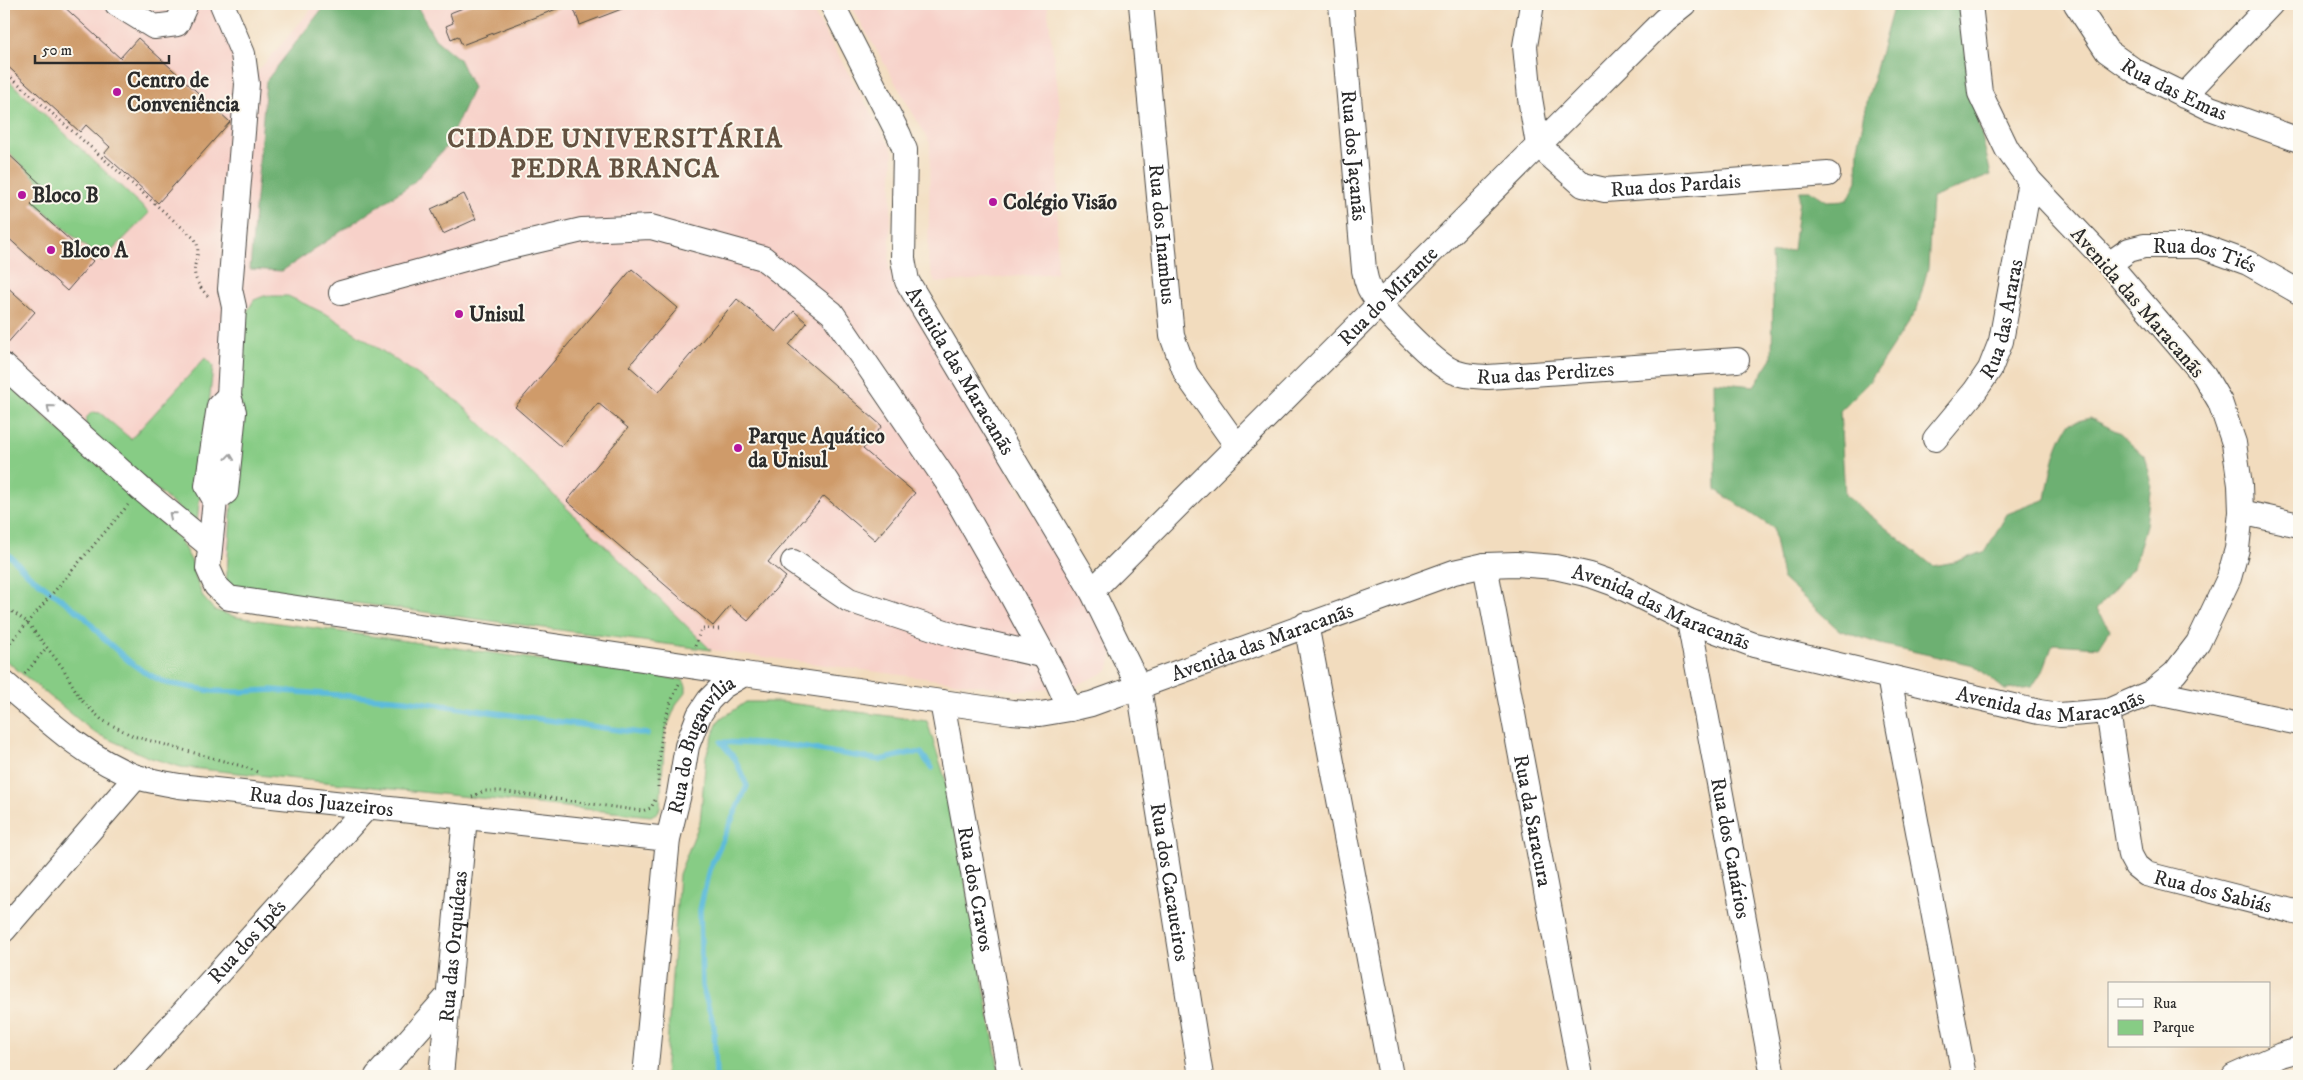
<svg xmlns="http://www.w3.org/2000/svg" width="2303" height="1080" viewBox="0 0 2303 1080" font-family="'IM FELL DW Pica',serif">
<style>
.built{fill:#f7d1c9}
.green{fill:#87cc85;stroke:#597c58}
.forest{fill:#6db072;stroke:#4c6e4e}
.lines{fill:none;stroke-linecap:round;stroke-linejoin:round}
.stream{stroke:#5dbbdb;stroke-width:5.5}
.building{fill:#cf9b6a}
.minor-casing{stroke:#494641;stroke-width:26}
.path{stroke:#494641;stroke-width:3;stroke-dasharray:1 4;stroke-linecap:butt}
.minor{stroke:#fff;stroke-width:24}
.oneway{stroke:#a0a0a0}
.poi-dot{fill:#b5179e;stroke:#fbf7ec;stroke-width:2}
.labels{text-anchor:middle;stroke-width:4;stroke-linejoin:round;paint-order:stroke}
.poi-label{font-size:21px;font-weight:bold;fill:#2b2b2b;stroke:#fbf7ec;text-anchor:start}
.street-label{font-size:21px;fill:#2b2b2b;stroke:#fbf7ec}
.district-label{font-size:26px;font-weight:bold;letter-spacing:1px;fill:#645241;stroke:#fbf7ec}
</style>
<rect width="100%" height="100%" fill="#fbf7ec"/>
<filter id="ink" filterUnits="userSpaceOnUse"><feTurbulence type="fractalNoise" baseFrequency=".02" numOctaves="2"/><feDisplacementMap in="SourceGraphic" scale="10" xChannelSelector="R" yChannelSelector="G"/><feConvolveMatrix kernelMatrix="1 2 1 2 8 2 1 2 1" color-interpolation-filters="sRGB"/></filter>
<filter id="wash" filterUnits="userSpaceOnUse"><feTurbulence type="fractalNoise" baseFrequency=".0096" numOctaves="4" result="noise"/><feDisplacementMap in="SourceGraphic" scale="20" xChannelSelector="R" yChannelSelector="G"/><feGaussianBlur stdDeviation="1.12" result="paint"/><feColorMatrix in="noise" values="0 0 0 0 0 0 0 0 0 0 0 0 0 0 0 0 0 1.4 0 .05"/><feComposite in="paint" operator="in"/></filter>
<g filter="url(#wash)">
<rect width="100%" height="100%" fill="#f2dcbe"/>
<path class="built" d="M4 4H216L238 55 239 93 316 4H809L893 151 889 270 1114 649 1108 671 1070 688 1022 691 226 586V553L4 357Z
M850 4H1047L1060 106 1056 273 935 283 928 261 930 143Z"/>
<path class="green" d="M4 76 149 213 102 261 34 202 46 188 4 148Z
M264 296H288L330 316 460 403 711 650 226 586 245 315 254 300Z
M205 358 213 366 197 524 85 429 86 418 92 412 100 413 131 439Z
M4 380 179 538 193 564 196 579 203 597 214 610 236 617 683 680 686 686V692L677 703 665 732 660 808 658 812 651 816 181 767 148 757 95 733 4 659Z
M746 702H781L927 721 949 791 1000 1076H665L679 874 700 822 706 756 718 721Z"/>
<path class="forest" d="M326 4H416L435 39 459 59 473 88 446 147 413 183 282 271 250 269 266 81Z
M1894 4H1964L1974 101 1991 175 1932 198 1928 268 1917 309 1869 382 1840 411 1845 495 1933 566 1955 562 1986 551 2007 514 2046 499C2051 472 2054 446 2070 423L2090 418 2118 432 2144 456 2151 484 2146 525 2134 566 2096 610 2110 630 2099 647 2053 644 2044 668 2032 687 2005 690 1974 665 1880 644 1839 630 1782 578 1773 528 1716 490 1714 382 1754 386 1772 358 1773 290 1771 254 1793 250 1800 191H1811L1827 201 1848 200 1857 181 1858 147 1868 98Z"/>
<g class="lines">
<path class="stream" d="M4 550 28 574 84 616 103 638 130 662 144 672 166 683 212 691 239 692 271 690 405 700 647 734
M721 742 794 746 880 760 910 753H921L932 768
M716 1076 714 1025 702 986 700 910 709 870 747 786 735 759 721 742"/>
</g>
<g id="blocks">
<path class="building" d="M4 4H61L120 58 138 38 230 122 158 203 104 154 110 147 86 125 80 132 4 63Z
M473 4H567V5L462 45 458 36 451 39 446 26 453 23 450 13Z
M572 4H632V5L580 25Z
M4 150 46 189 31 205 93 261 67 291 4 234Z
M464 194 476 219 443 234 431 209Z
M632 269 678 308 629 366 659 392 737 299 776 332 794 311 807 323 789 345 882 426 863 449 915 493 875 540 824 496 768 562 786 577 748 621 730 606 713 626 567 501 628 428 598 403 561 447 515 407Z
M4 284 35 312 4 347Z"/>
</g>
</g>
<g filter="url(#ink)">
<use href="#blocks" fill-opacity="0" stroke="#494641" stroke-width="1"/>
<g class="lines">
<defs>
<g id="minor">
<path d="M117 4 154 27 177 24 185 6 183 4"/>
<path id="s1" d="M832 4 899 135 905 150 903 259 907 281 1092 591 1139 687 1201 1076"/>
<path id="s2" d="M1141 4 1172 336 1186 374 1237 446"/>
<path id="s3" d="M1341 4 1364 270C1365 276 1367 283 1369 288 1377 305 1430 358 1447 368 1459 376 1474 376 1488 377L1737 360"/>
<path id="s4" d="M1532 4 1525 46 1530 98 1538 145 1583 185 1605 190 1828 174"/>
<path id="s5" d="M2076 4 2107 51 2135 71 2210 108 2299 140"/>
<path d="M2184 96 2271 4"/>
<path id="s6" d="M2109 264 2129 250 2144 246H2201L2248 263 2299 292"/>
<path d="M341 293 501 249 582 230 651 227 763 258 832 313 947 482 1007 587 1055 676 1070 709"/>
<path d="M4 366 141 489 210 546"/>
<path d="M229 396 219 406 207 486 215 500 208 568 216 586 229 598 744 674"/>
<path id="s7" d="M1935 439 1975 391 1990 369 2001 341 2030 181"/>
<path d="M215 500 226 492 234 412 229 396 234 307 230 289 247 84 243 54 222 4"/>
<path d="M2241 512 2299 525"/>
<path d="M793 562 849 600 957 636 1045 656"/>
<path id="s8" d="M1485 565 1581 1076"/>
<path id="s9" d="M1092 591 1664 20 1684 4"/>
<path id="s10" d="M1689 621 1773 1076"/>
<path d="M1306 624 1391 1076"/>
<path d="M1889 677 1964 1076"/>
<path id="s11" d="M4 683C45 718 83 756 134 776 148 781 165 783 179 786L668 839"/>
<path d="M2152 692 2299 723"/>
<path id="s12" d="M942 702 1010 1076"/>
<path id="s13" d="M2108 711 2130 855 2136 866 2146 874 2299 913"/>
<path d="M4 930 136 777"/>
<path id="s14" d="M126 1076 367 807"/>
<path d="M377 1076 449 995"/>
<path id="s15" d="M441 1076 465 817"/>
<path id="s16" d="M645 1076 668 839 679 794 687 746 699 715 709 700 722 687 744 674 1012 712 1040 714 1070 709 1091 704 1454 572 1485 565 1516 564 1555 567 1590 575 1615 584 1689 621 1754 645 2039 712 2060 715 2108 711 2152 692 2175 673 2198 643 2229 578 2237 549 2241 512 2240 485 2234 443 2220 402 2204 375 2109 264 2030 181 2007 149 1980 93 1970 4"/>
<path d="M2234 1076 2281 1055 2299 1050"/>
</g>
</defs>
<use href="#minor" class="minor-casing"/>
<path class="path" d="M4 71 195 239C206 260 179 268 210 298
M4 606 27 622 63 668 81 700 102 720 133 736 245 767 260 773
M695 646 701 629H720
M4 650 128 505
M25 674 47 647
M658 787C659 749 661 719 679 684
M472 797 484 791H500L642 811 651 808 655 800"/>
<use href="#minor" class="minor"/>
</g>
<defs><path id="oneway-chevron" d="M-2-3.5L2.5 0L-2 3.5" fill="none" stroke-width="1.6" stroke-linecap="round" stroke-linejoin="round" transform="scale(1.25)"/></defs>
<g class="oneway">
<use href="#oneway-chevron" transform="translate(50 408) rotate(-139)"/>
<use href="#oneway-chevron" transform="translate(230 457) rotate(-84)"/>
<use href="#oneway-chevron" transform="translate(172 515) rotate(-140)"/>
</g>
</g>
<g class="poi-dot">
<circle cx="117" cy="92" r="5"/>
<circle cx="22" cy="195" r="5"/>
<circle cx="993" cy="202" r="5"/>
<circle cx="51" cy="250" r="5"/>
<circle cx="459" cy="314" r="5"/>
<circle cx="738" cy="448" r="5"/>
</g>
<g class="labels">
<g class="poi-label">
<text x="127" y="87">Centro de<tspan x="127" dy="24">Conveniência</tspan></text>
<text x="32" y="202">Bloco B</text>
<text x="1003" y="209">Colégio Visão</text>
<text x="61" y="257">Bloco A</text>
<text x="469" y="321">Unisul</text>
<text x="748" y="443">Parque Aquático<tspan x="748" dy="24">da Unisul</tspan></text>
</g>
<g class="street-label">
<text dy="7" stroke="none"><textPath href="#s5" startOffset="134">Rua das Emas</textPath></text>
<text dy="7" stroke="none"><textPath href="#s3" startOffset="152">Rua dos Jaçanãs</textPath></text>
<text dy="7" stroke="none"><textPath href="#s4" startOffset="296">Rua dos Pardais</textPath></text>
<text dy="7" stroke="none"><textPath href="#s2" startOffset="231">Rua dos Inambus</textPath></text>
<text dy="7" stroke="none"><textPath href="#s6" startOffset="102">Rua dos Tiés</textPath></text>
<text dy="7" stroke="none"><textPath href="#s9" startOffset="418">Rua do Mirante</textPath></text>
<text transform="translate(2138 302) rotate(49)" y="7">Avenida das Maracanãs</text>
<text dy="7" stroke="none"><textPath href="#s7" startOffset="141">Rua das Araras</textPath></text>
<text dy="7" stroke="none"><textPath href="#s1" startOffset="399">Avenida das Maracanãs</textPath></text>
<text dy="7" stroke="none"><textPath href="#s3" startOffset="498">Rua das Perdizes</textPath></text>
<text dy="7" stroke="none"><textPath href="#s16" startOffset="1381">Avenida das Maracanãs</textPath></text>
<text dy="7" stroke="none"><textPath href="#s16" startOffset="961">Avenida das Maracanãs</textPath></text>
<text dy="7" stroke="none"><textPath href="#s16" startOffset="1786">Avenida das Maracanãs</textPath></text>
<text dy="7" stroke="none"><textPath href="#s16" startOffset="340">Rua do Buganvília</textPath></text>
<text dy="7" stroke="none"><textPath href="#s11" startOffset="350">Rua dos Juazeiros</textPath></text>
<text dy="7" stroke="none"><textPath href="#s8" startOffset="260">Rua da Saracura</textPath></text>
<text dy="7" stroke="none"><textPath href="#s10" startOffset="231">Rua dos Canários</textPath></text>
<text dy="7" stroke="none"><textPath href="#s1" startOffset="960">Rua dos Cacaueiros</textPath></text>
<text dy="7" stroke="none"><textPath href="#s12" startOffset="190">Rua dos Cravos</textPath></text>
<text dy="7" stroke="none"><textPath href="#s13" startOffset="240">Rua dos Sabiás</textPath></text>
<text dy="7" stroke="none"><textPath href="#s14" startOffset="181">Rua dos Ipês</textPath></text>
<text dy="7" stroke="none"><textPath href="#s15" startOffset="130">Rua das Orquídeas</textPath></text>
</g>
<g class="district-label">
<text x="615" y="147">CIDADE UNIVERSITÁRIA<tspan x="615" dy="30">PEDRA BRANCA</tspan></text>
</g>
</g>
<rect width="2303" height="1080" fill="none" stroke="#fbf7ec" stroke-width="20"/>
<rect x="2108" y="982" width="162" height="65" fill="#fbf7ec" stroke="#a8a59f"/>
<rect x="2118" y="999" width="25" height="8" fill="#ffffff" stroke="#a8a59f"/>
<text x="2153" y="1008" font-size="15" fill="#2b2b2b">Rua</text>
<rect x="2118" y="1020" width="25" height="15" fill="#87cc85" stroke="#a8a59f"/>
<text x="2153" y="1032" font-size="15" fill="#2b2b2b">Parque</text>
<path d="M35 55v8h134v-8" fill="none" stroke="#2b2b2b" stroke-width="2.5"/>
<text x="42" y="55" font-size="15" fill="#2b2b2b" stroke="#fbf7ec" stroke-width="4" paint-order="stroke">50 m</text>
</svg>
